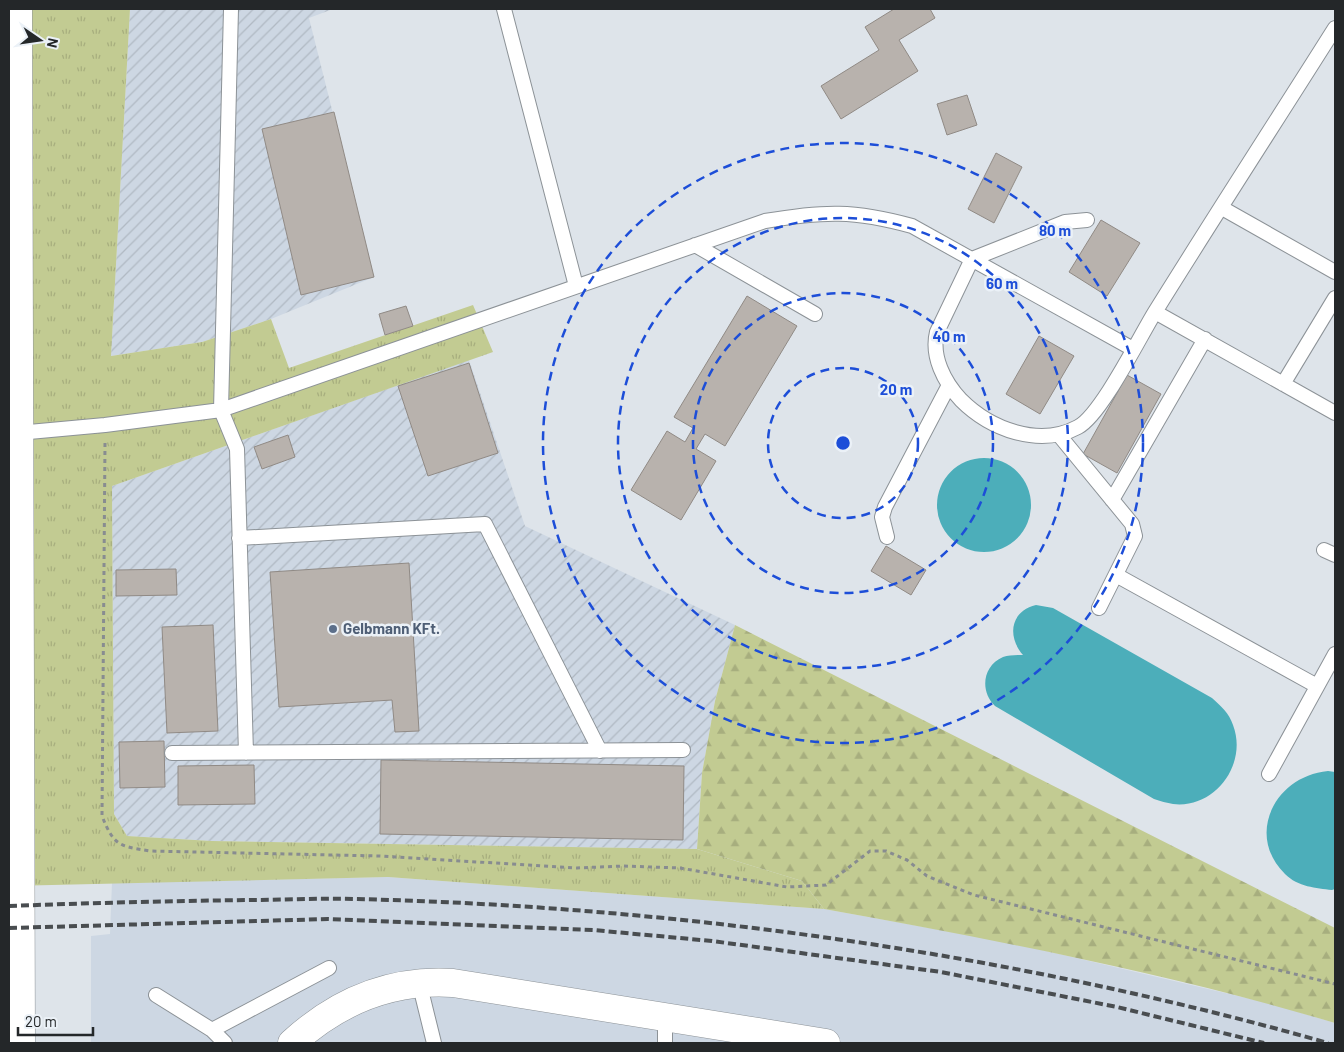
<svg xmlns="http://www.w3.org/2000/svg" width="1344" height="1052" viewBox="0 0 1344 1052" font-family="Barlow,sans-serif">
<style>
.built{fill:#cdd7e3}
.industrial{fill:url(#industrial-furrows)}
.grass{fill:url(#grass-tufts)}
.forest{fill:url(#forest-firs)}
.water{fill:#4caeba}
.building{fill:#b8b2ad;stroke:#908a85}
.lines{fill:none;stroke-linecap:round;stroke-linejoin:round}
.service-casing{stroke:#8c9297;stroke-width:16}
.minor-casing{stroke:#8c9297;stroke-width:29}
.secondary-casing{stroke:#8c9297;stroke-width:29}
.path{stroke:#888c90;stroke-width:3;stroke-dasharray:4 4;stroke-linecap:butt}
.service{stroke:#fff;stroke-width:14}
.minor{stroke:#fff;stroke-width:28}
.secondary{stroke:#fff;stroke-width:28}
.rail{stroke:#494d50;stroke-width:4;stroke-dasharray:8 4;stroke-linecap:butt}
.ring{fill:none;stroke:#1d4ed8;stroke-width:2.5;stroke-dasharray:9 6}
.service-dot{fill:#5c6f8a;stroke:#ebf1f7;stroke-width:2}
.labels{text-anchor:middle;stroke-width:5;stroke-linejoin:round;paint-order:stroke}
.service-label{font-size:15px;font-weight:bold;fill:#4e5e75;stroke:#ebf1f7;text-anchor:start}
.centre{fill:#1d4ed8;stroke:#ebf1f7;stroke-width:2.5}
.ring-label{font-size:15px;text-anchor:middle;font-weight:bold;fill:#1d4ed8;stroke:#ebf1f7;stroke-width:5;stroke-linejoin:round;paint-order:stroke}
</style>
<defs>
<pattern id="industrial-furrows" width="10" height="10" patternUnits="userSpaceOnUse" patternTransform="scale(1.25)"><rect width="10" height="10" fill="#cdd7e3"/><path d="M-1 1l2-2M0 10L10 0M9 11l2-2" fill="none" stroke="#b0b9c3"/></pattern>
<pattern id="grass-tufts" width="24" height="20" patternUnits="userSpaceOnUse" patternTransform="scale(1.25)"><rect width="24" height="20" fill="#c2cb92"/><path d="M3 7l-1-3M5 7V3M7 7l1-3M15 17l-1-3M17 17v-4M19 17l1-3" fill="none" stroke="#a7ae7e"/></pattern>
<pattern id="forest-firs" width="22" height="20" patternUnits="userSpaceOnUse" patternTransform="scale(1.25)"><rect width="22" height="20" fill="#c2cb92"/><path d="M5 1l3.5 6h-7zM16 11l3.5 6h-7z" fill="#a7ae7e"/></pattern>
</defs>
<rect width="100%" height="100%" fill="#dee4ea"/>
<path class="built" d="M388 877 824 909 1013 943 1272 1004 1335 1023V1043H91V936L110 934 112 883Z"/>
<path class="industrial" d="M130 9H333L309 18 374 277 271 319 202 342 111 356Z
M469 360 525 526 735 625 715 701 702 773 697 849 212 841 127 836 114 814 112 486Z"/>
<path class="grass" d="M9 9H130L111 356 202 342 271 319 289 368 473 305 493 352 112 486 114 814 127 836 212 841 697 849 802 881 824 909 388 877 9 886Z"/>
<path class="forest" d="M735 625 1335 928V1023C1168 973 996 940 824 909L802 881 697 849 702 773 715 701Z"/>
<path class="water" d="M937 505a47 47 0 1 1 94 0a47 47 0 1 1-94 0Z
M1036 605 1053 608 1212 698C1221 706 1229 713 1233 725 1248 764 1215 809 1173 804 1167 803 1160 801 1154 799L995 706C980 692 982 666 1003 657 1009 655 1016 655 1023 655 1007 637 1010 611 1036 605Z
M1328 771 1335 772V889L1332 890C1316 888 1298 887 1285 874 1245 835 1275 776 1328 771Z"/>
<path class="building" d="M894 9H930L935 18 899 40 918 71 841 119 821 86 879 50 865 27Z
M967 95 977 125 947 135 937 104Z
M334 112 374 277 301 295 262 129Z
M996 153 1022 167 994 223 968 209Z
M1101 220 1140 243 1107 296 1069 272Z
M747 296 797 326 725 446 705 434 696 449 716 461 681 520 631 490 667 431 685 442 693 428 674 417Z
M406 306 413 326 385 335 379 314Z
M1039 336 1074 356 1040 414 1006 394Z
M469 363 498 453 428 476 398 386Z
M1127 375 1161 394 1117 473 1083 454Z
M288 435 295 457 262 469 254 447Z
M886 546 926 570 911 595 871 571Z
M409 563 419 731 395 732 392 700 279 707 270 572Z
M176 569 177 595 116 596V570Z
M213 625 218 731 167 733 162 627Z
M164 741 165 787 120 788 119 742Z
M381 760 684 766 683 840 380 834Z
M254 765 255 804 178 805V766Z"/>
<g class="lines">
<defs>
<path id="service" d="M231 9 221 410 237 449 246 753
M504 9 576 286
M1222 208 1335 272
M1087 220 1065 222 972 259 937 332C931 356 944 382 961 400 990 429 1039 448 1078 427 1101 415 1139 338 1155 312 1214 217 1275 123 1335 28
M695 245 815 314
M1155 312 1335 413
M1283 384 1335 298
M18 433 105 425 221 410 765 221C824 211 854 210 912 226L1133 349
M1059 435 1132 524 1135 536 1099 608
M1112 500 1205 339
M887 537 882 517 885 507 949 385
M239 538 485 524 600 751
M1324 550 1335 555
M1116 575 1317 686
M172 753 683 750
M1269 774 1335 654
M419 982 434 1043
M156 995 212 1030 225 1043
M665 1018V1043
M212 1030 329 968"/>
<path id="minor" d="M292 1043C338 1001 391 979 453 983L826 1043"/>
<path id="secondary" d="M18 9 21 1043"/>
</defs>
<use href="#service" class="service-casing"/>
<use href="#minor" class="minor-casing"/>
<use href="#secondary" class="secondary-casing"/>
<path class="path" d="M105 443 102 816C114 846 119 846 150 851L379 856 577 868 623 866 680 868 787 887 826 885 870 851H886L907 860 927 876 974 895 1335 984"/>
<use href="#service" class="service"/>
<use href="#minor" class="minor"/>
<use href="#secondary" class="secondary"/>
<path class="rail" d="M9 906C89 903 169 901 250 900 285 900 321 898 357 899 682 907 1016 954 1328 1043
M9 928 328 919 593 930 712 941 941 972 1117 1007 1264 1043"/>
</g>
<g class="ring">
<circle cx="843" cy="443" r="75"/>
<circle cx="843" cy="443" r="150"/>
<circle cx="843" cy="443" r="225"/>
<circle cx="843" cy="443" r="300"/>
</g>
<circle class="service-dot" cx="333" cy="629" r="5"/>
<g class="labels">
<g class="service-label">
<text x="343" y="634">Gelbmann KFt.</text>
</g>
</g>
<circle cx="843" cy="443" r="8" class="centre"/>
<g class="ring-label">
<text x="1055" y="236">80 m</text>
<text x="1002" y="289">60 m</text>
<text x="949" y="342">40 m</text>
<text x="896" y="395">20 m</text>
</g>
<rect width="1344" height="1052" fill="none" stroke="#242729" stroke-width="20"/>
<g transform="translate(40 40) rotate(103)" stroke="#ebf1f7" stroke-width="4" paint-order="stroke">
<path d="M0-4L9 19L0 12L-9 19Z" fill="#242729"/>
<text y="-8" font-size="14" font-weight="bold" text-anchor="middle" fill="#242729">N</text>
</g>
<path d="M18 1027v8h75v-8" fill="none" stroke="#242729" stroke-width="2.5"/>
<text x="25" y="1027" font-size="15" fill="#242729" stroke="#ebf1f7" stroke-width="4" paint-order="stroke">20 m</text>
</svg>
